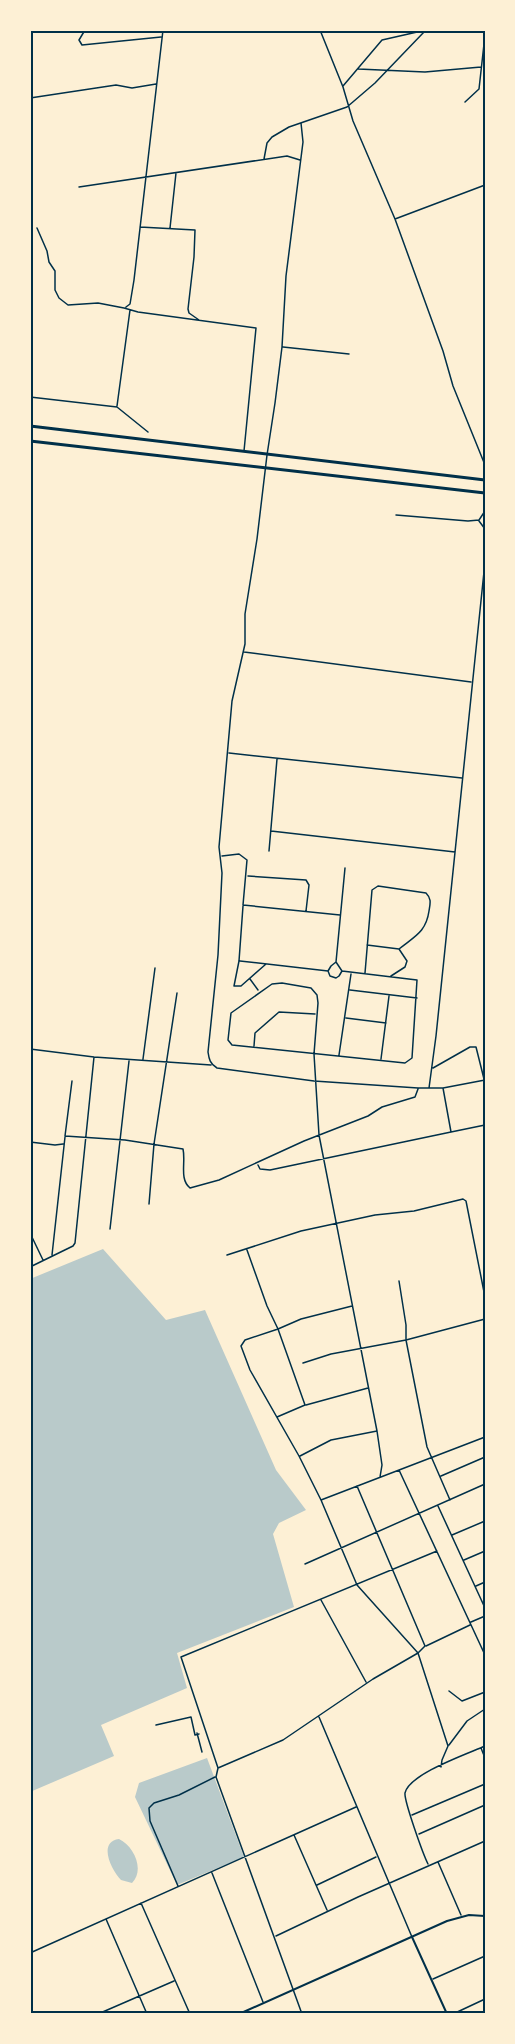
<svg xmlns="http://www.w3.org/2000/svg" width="515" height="2044" viewBox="0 0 515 2044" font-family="'Playfair Display',serif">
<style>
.green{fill:#b9caca}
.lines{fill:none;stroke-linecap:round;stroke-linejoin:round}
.pedestrian{stroke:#003049;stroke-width:1.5}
.minor{stroke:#003049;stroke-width:1.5}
.tertiary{stroke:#003049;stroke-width:2}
.secondary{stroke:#003049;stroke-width:2}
.trunk{stroke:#003049;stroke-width:3}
.neatline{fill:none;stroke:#003049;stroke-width:2}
</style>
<rect width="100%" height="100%" fill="#fdf0d5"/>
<path class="green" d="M103 1249 166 1320 205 1310 276 1470 306 1510 279 1523 273 1534 294 1607 177 1653 187 1688 101 1725 114 1756 30 1792V1279Z
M207 1758 244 1857 177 1885 135 1797 139 1783Z
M119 1839C134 1846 145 1870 132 1883L121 1880C112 1871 97 1842 119 1839Z"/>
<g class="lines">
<path class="pedestrian" d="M156 1725 191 1717 195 1735 199 1734
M197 1733 202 1752"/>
<path class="minor" d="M85 30 79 40 82 45 161 37
M320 30 343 87 353 121 395 219 443 351 453 386 485 465
M358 69 425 72 481 67
M343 86 382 40 426 30
M30 98 116 85 132 88 156 84
M465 102 479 89 485 35
M301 123 303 142 286 276 282 347 275 403 267 455 257 539 245 614V644L232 701 219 847 222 873 218 955 208 1052C209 1059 210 1064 217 1068L314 1081 418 1088H443L485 1080
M264 159 267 143 272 137 289 127 347 107 375 83 424 32
M79 187 287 156 300 160
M395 219 485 185
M140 227 195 230 194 257 188 309 189 313 199 320
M37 228 47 251 49 262 55 271V290L59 298 68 305 98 303 124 308 138 312 256 328 244 451
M170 228 176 173
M126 307 130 304 134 280 163 30
M283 347 349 354
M30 397 117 407 148 432
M117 406 130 310
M396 515 468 521 479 520 485 511
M479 521 485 529
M244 652 471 682
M229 753 462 778
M271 831 455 852
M269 851 277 759
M222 856 239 854 247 860 243 905 340 915
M248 876 306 880 309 885 306 911
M243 906 239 961 234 986H241L266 964
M240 961 328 971
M336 962 345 868
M336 962 342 971 339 976 336 978 330 976 328 971 331 966Z
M342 971 417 980 412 1058 405 1063 232 1045 228 1040 231 1013 272 984 282 983 311 988 317 995 318 1003 314 1054 319 1135 377 1431 382 1465 380 1477
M365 973 372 890 378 886 426 893C432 899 430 904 429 911 426 932 415 936 399 949L367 945
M391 976 405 967 407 961 399 949
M250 979 258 990
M350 990 417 998
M346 1018 386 1023
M254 1046 255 1033 279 1012 315 1014
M30 1049 94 1057 211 1065
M339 1055 351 974
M143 1059 155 968
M381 1059 389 996
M433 1068 470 1047H476L484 1079
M72 1081 65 1136 125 1140 183 1149C186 1162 179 1179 190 1188L219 1180 304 1141 368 1116 382 1107 415 1097 418 1089
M429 1088 436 1036 485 562
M443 1088 451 1132 485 1125
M30 1142 55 1145 63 1144
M258 1165 260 1169 270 1170 451 1132
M485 1187V1196
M149 1204 154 1144 177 993
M110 1229 129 1061
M30 1233 43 1260
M247 1250 267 1306 278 1329 301 1319 352 1306
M52 1255 65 1137
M227 1255 301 1231 375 1215 414 1211 463 1199 466 1201 485 1297
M30 1267 73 1246 75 1243 94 1057
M399 1281 406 1325V1340L427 1447 450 1500
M303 1363 331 1354 406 1340 485 1319
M306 1405 368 1388
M277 1417 305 1405 278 1329 245 1340 241 1346 250 1370 299 1456 321 1500 357 1585 418 1653 448 1746 442 1760 441 1767
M300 1456 331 1440 377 1431
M399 1470 485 1655
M441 1476 485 1457
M321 1500 485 1437
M438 1506 485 1608
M452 1535 485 1521
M464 1560 485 1551
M305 1564 485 1484
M476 1586 485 1582
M321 1600 366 1682
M471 1622 485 1616
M426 1646 470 1625
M449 1691 462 1701 485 1692
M319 1717 412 1937
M449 1745 467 1721 485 1709
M481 1748 485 1758
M218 1768 283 1740 373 1679 418 1653 425 1646 357 1486
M412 1815 485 1784
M419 1834 485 1805
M294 1835 327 1910
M438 1862 461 1915
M428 1864C423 1854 404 1801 405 1793 409 1774 467 1754 485 1746
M212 1873 263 2002
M317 1885 376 1857
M178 1886 150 1821 149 1808 154 1803 179 1795 215 1777
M141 1903 190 2014
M106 1919 147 2014
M276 1936 358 1897 485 1841
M30 1953 356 1807
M433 1979 485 1956
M98 2014 174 1981
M302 2014 216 1777 218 1768 181 1657 437 1551
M453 2014 485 1999"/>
<path class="tertiary" d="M412 1937 447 2014"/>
<path class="secondary" d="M239 2014 447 1921 469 1915 485 1916"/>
<path class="trunk" d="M30 426 485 480
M30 441 485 493"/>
</g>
<rect width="515" height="2044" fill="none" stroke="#fdf0d5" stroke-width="63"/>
<rect x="32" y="32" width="452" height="1980" class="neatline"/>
</svg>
